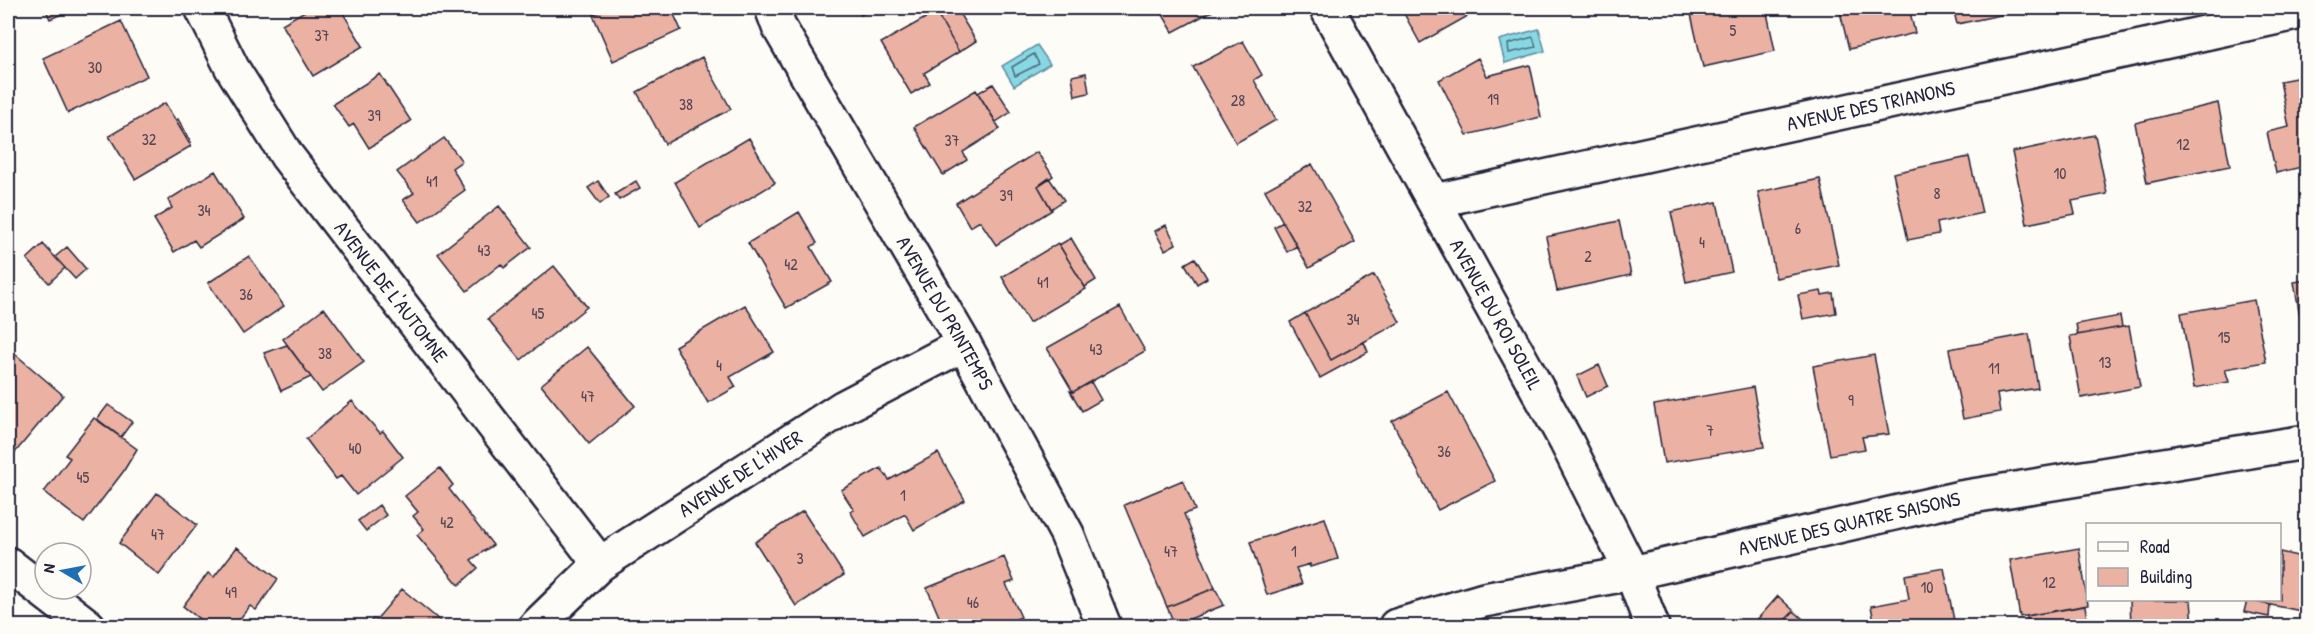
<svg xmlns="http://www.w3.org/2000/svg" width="2314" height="634" viewBox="0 0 2314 634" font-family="'Patrick Hand',sans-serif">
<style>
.water{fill:#88d8e3;stroke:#5f8fa0;stroke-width:1.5}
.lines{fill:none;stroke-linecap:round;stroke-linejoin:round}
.shore{stroke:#4b6b7e;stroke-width:1.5}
.building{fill:#ebb2a3;stroke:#22223b;stroke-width:1.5}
.minor-casing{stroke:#22223b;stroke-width:38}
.minor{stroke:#fdfcf7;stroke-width:33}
.labels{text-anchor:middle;stroke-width:4.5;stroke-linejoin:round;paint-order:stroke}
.number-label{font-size:16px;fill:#544655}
.street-label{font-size:20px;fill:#22223b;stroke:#fdfcf7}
</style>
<rect width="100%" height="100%" fill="#fdfcf7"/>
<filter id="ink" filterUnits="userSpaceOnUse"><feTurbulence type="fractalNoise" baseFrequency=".0167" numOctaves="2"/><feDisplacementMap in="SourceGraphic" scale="12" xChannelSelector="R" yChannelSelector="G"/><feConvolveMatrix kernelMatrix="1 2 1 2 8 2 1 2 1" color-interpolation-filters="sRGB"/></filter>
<g filter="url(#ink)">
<path class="water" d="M1539 29 1545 51 1505 63 1499 40Z
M1037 45 1050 64 1014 86 1002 66Z"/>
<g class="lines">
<path class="shore" d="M1533 37 1536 47 1509 53 1508 44Z
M1034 54 1039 64 1015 76 1012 67Z"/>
</g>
<path class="building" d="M45 8H76L50 19Z
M310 8H340L363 46 313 76 282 24Z
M608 8H671L681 30 613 61 593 15Z
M857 8H874L861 15Z
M934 8H956L976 41 959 52Z
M1159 8H1218L1173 32Z
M1401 8H1482L1420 43Z
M1700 8H1766L1775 51 1703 67 1690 10Z
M1839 8H1909L1915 33 1849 49Z
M1953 8H2000L2001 15 1957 24Z
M936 12 959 52 924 73 930 83 911 94 881 43Z
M121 21 147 76 68 113 43 58Z
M1243 41 1262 75 1254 80 1276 120 1236 143 1193 67Z
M702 57 731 109 665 144 637 92Z
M1478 58 1487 76 1530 65 1541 117 1467 135 1439 80Z
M1086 73 1089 93 1075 96 1072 76Z
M380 74 411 121 369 148 354 124 349 127 333 104Z
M2306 76V166L2276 173 2267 132 2289 127 2280 81Z
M993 84 1011 112 996 122 978 93Z
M976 90 1000 129 963 152 967 160 943 175 914 127Z
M165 103 191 146 135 179 109 136Z
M2218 103 2230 166 2147 183 2135 123Z
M178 119 191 142 189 143 176 121Z
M2095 135 2107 194 2072 201 2075 214 2027 224 2012 152Z
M444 138 462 161 452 168 465 190 420 222 403 200 414 193 397 172Z
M749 138 775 183 700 228 675 182Z
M1037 152 1053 176 1038 186 1052 210 996 245 980 221 970 227 956 203Z
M1969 157 1982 213 1937 223 1939 234 1908 240 1893 173Z
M1312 164 1355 242 1309 268 1265 190Z
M215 171 244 219 199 247 194 240 174 252 154 219 172 208 168 200Z
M1049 178 1064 200 1051 209 1038 186Z
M1820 179 1839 265 1776 278 1758 192Z
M598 181 609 197 600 204 588 188Z
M636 181 640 188 619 200 615 194Z
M1717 202 1732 272 1686 282 1671 212Z
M499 206 531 247 504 268 501 264 467 291 438 254Z
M799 212 817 243 811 247 832 282 786 308 748 243Z
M1619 221 1631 275 1557 291 1546 237Z
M1283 222 1297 246 1287 252 1274 227Z
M1166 225 1176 244 1165 250 1155 231Z
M1071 238 1096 280 1085 287 1059 245Z
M1058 243 1086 289 1029 323 1002 277Z
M43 244 65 268 49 283 27 259Z
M67 247 86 269 75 279 55 257Z
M249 256 284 306 243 334 208 283Z
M1195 258 1207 278 1197 284 1185 264Z
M554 266 587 307 521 360 488 319Z
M1374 275 1400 322 1331 360 1305 313Z
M2306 280V351L2294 282Z
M1821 291 1822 295 1833 293 1836 313 1803 319 1798 295Z
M2254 300 2266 362 2225 369 2229 382 2194 388 2181 313Z
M745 305 774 352 730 377 736 387 708 403 675 346Z
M1120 307 1145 351 1073 392 1047 348Z
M324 308 364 362 322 392 283 339Z
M1305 313 1331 360 1364 342 1368 352 1320 378 1290 322Z
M2120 316 2122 327 2078 335 2076 324Z
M2129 326 2140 387 2081 398 2070 336Z
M2029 334 2038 388 1997 394 2000 412 1963 419 1949 349Z
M287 345 311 377 281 391 264 353Z
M587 347 635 406 589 444 541 385Z
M15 354 63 395 8 461V362Z
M1874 355 1889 434 1862 437 1865 449 1830 455 1813 366Z
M1599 365 1608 386 1586 397 1577 376Z
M1091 382 1101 400 1082 411 1070 391 1073 392Z
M1753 387 1764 447 1664 463 1654 405Z
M1448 392 1495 481 1438 510 1392 421Z
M352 401 380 433 383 431 403 457 356 495 341 476 336 479 306 439Z
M108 405 132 422 121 437 97 419Z
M94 418 137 449 123 472 84 523 44 492 70 458 65 455Z
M938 453 965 500 914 530 905 514 865 537 850 511 854 510 841 490 881 468 889 480Z
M440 468 453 485 449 489 493 545 471 560 478 568 459 585 417 535 424 529 413 516 418 512 405 496Z
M1183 480 1195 510 1184 514 1215 588 1167 607 1124 505Z
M157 493 197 525 159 575 119 543Z
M379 505 386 515 366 531 358 521Z
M803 511 844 575 796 606 755 542Z
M1325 518 1338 559 1310 567V564L1296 568 1302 584 1267 595 1250 542Z
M237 547 278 579 256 610 250 606 234 626H200L203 622 183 606 208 573 214 577Z
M2079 548 2088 605 2020 617 2010 560Z
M2280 552 2306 558V612L2251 601 2280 600Z
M1004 557 1014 581 1006 584 1021 617 999 626H943L927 588Z
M1944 568 1955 626H1875L1871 606 1909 599 1905 575Z
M1215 588 1224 605 1175 625 1167 607Z
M402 589 444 624 442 626H367L373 619 376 620Z
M1778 596 1794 611 1779 626H1762L1756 621Z
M2130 600H2191L2193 626H2131Z
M2247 600 2270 605 2269 617 2244 612Z
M2085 606 2088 626H2028L2027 616Z
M1794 611 1811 626H1779Z"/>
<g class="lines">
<defs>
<g id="minor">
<path id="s1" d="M202 8 232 68 287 156 600 564"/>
<path id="s2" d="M772 8 779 27 964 344 1067 534 1104 626"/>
<path id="s3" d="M1327 8 1566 441 1632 573 1652 626"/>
<path id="s4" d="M1434 201 2306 11"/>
<path d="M8 564 88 626"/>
<path id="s5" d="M536 626 600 564 844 407 964 344"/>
<path id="s6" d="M1396 626 1484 600 1632 573 1960 498 2306 442"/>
</g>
</defs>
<use href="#minor" class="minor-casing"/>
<use href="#minor" class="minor"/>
</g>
</g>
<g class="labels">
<g class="number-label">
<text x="1733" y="36">5</text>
<text x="322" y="41">37</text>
<text x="95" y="73">30</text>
<text x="1493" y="105">19</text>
<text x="1238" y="106">28</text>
<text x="686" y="110">38</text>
<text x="374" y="121">39</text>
<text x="149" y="145">32</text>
<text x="952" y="146">37</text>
<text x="2183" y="150">12</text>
<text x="2060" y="179">10</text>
<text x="432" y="187">41</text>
<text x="1937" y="199">8</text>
<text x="1006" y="201">39</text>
<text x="1305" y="212">32</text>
<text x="204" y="216">34</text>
<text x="1798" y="234">6</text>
<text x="1702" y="248">4</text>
<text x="484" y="256">43</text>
<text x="1588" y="262">2</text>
<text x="791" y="270">42</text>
<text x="1043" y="288">41</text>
<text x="246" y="300">36</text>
<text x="538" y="319">45</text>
<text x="1353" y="325">34</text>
<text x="2224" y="343">15</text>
<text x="1096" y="355">43</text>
<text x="325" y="359">38</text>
<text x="2105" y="368">13</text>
<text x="719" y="371">4</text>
<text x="1994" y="374">11</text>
<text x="588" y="402">47</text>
<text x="1851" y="406">9</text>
<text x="1710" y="436">7</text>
<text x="355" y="454">40</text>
<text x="1444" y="457">36</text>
<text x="83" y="483">45</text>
<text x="903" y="501">1</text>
<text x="447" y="528">42</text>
<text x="158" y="540">47</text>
<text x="1171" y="557">47</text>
<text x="1294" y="557">1</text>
<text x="800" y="564">3</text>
<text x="2049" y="588">12</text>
<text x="1927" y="593">10</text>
<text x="231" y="598">49</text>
<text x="973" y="608">46</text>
</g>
<g class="street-label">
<text dy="7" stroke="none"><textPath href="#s4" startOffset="447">AVENUE DES TRIANONS</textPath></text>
<text dy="7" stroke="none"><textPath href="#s1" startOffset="342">AVENUE DE L'AUTOMNE</textPath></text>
<text dy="7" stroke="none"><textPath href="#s2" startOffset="351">AVENUE DU PRINTEMPS</textPath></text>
<text dy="7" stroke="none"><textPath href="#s3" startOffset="350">AVENUE DU ROI SOLEIL</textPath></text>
<text dy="7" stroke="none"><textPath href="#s5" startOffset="256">AVENUE DE L'HIVER</textPath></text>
<text dy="7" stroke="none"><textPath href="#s6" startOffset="465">AVENUE DES QUATRE SAISONS</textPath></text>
</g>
</g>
<rect width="2314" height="634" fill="none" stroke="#fdfcf7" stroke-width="30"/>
<rect x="15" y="15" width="2284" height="604" fill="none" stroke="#22223b" stroke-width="2" filter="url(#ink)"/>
<rect x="2086" y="523" width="195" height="78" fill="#fdfcf7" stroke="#a5a5ac" stroke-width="1.5"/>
<rect x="2098" y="542" width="30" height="9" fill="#fdfcf7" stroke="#a5a5ac" stroke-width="1.5"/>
<text x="2140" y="553" font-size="18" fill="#22223b">Road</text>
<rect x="2098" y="568" width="30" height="18" fill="#ebb2a3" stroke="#a5a5ac" stroke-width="1.5"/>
<text x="2140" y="583" font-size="18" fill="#22223b">Building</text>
<g transform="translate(63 571) rotate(280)"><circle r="28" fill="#fdfcf7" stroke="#a5a5ac" stroke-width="1.5"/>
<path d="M0-4.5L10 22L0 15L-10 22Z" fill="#1f6fb2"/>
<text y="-9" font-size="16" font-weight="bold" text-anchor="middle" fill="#22223b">N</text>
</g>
</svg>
